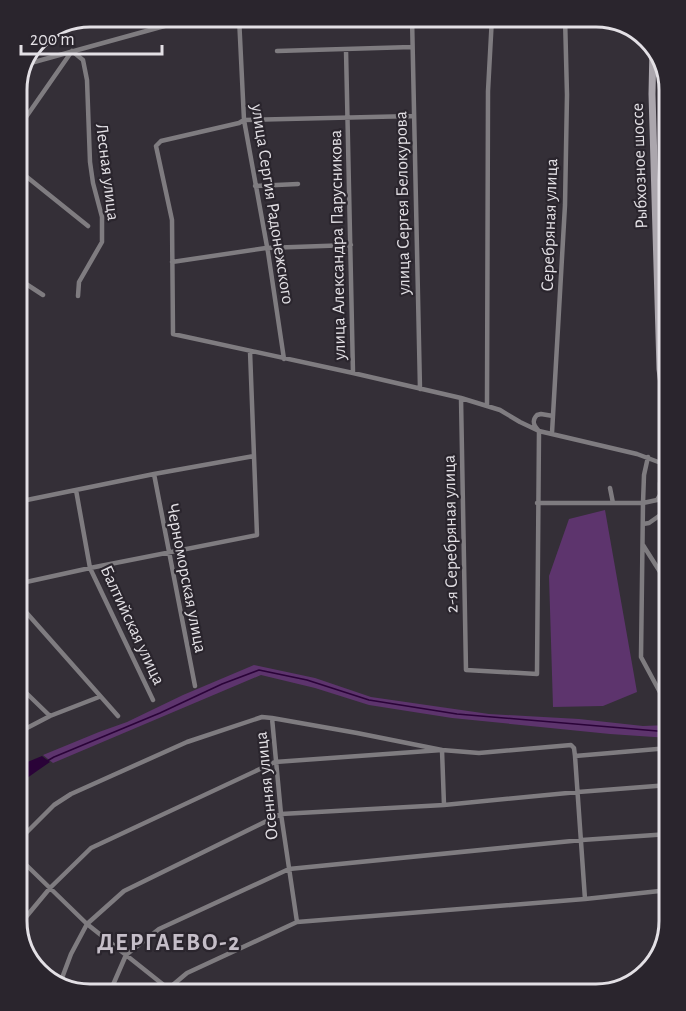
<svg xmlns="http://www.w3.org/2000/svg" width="686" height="1011" viewBox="0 0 686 1011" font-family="'Alegreya Sans',sans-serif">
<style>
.green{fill:#5d346d}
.water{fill:#2a0338}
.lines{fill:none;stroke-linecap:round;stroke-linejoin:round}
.stream{stroke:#2a0338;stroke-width:1.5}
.street{stroke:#7f7c80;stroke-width:4.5}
.secondary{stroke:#aba6ad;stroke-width:7}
.labels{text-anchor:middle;stroke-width:4.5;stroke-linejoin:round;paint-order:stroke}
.street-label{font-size:18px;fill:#e3e0e5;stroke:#2a252d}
.district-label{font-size:24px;font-weight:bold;letter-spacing:1.5px;fill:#c5bec8;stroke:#2a252d}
.rim{fill:none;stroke:#e3e0e5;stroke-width:3}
</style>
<rect width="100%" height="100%" fill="#342f37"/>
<path class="green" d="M605 510 637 692 603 706 553 707 549 576 569 519Z
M254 665 315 678 371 697 489 714 579 719 643 726 669 725V738L610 734 452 718 369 705 315 688 261 675 53 763 43 755 99 732 127 722 183 695Z"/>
<path class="water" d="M42 756 50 762 17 785V771L25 763Z"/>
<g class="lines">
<path class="stream" d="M47 761 54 757 160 713 222 684 259 670 307 680 369 700 457 714 669 732
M17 787 27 777"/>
<path class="street" d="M239 17 244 120 268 252 284 359
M412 17 420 389
M346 50 353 373
M72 51 83 60 87 80 90 162 93 183 102 217V242L79 282 78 296
M277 51 412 47
M27 64 197 17
M414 116 244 120 239 123 161 141 156 146 172 220 173 334 353 373 461 398 500 410 520 422 539 431 637 454 669 466
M17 130 72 51
M17 169 88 226
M255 186 298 184
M172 262 266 248 351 245
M17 278 43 295
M461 398 466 670 537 674 539 431C534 426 531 421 537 415L541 414 553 416
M487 406 488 91 492 17
M552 433 565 205 567 95 565 17
M648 457 644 475 643 503 641 657 669 709
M154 474 195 686
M664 480 668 483 669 487 667 491 665 492 660 490V483L664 480 669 479
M610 488 613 503
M76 490 90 568 153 700
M17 502 154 474 254 456
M537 503H643L657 500 662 492
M643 524 649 523 669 509
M643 545 669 586
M17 584 90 568 257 535 250 351
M17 602 118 716
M50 716 99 697
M272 718 357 733 442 750 444 805
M17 739 27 728 50 716 17 684
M575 756 669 748
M17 842 54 805 71 794 187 742 262 717 272 718 281 814 297 922
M17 856 87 924 175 994
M19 929 21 923 50 888 91 848 275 762 442 750 479 753 571 745 574 748 575 756 585 899
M59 986 71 954 87 924 124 891 281 814 444 805 578 792 669 785
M109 994 126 955 159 929 289 869 582 840 669 834
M165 994 168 989 187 973 297 922 585 899 669 890"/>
<path class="secondary" d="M653 47 652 94 660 369 665 408 669 427"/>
</g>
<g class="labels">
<g class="street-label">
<text transform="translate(639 166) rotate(-92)" y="6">Рыбхозное шоссе</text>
<text transform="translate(108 172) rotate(83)" y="6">Лесная улица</text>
<text transform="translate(402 203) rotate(-91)" y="6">улица Сергея Белокурова</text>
<text transform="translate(273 204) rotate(81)" y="6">улица Сергия Радонежского</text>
<text transform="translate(549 225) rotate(-88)" y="6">Серебряная улица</text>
<text transform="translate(337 245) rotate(-91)" y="6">улица Александра Парусникова</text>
<text transform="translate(450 534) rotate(-91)" y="6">2-я Серебряная улица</text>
<text transform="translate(187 578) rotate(79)" y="6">Черноморская улица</text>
<text transform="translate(133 625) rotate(65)" y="6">Балтийская улица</text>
<text transform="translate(266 786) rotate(-96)" y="6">Осенняя улица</text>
</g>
<g class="district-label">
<text x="169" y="950">ДЕРГАЕВО-2</text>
</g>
</g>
<path d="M0 0H686V1011H0ZM90 27H596A63 63 0 0 1 659 90V921A63 63 0 0 1 596 984H90A63 63 0 0 1 27 921V90A63 63 0 0 1 90 27Z" fill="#2a252d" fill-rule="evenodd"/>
<path class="rim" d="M90 27H596A63 63 0 0 1 659 90V921A63 63 0 0 1 596 984H90A63 63 0 0 1 27 921V90A63 63 0 0 1 90 27Z"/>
<path d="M21 45v9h141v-9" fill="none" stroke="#e3e0e5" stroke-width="3"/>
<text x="30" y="45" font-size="18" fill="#e3e0e5" stroke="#2a252d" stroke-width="4.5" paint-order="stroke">200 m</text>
</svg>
